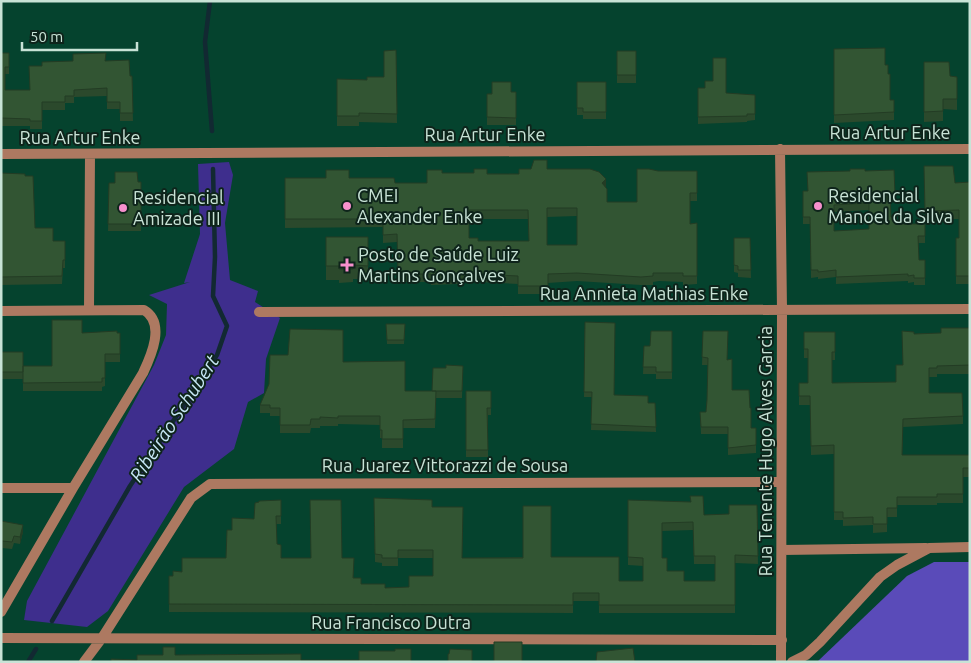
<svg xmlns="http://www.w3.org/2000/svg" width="971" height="663" viewBox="0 0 971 663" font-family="Ubuntu,sans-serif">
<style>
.green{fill:#3e2e8d}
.forest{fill:#5a4bb9}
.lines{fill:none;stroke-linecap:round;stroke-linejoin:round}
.stream{stroke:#122932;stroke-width:4.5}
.minor{stroke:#ad7961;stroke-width:10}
.wall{fill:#2b492c;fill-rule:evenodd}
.shaded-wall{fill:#233c24}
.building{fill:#325533;stroke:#233c24;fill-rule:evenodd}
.poi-dot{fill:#f790cd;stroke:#0e241b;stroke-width:2}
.labels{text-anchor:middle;stroke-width:4;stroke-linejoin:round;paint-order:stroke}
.street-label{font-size:18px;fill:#c8e3d6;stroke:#0e241b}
.poi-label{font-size:18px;fill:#c8e3d6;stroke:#0e241b;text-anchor:start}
.water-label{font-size:19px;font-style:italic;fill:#c7e8f6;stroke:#0e241b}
</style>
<rect width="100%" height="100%" fill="#05432e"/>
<path class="green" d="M229 162 233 175 225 223 230 280 258 291 255 302 280 318 266 359 264 393 248 402 234 449 184 487 108 611 87 627 24 620 27 601 154 365 166 335 167 304 149 295 190 282 184 283 200 234 198 164Z"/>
<path class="forest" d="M934 562H970V662H817L907 576Z"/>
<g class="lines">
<path class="stream" d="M210 1 205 42 212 131
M52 621 130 486 217 355 227 326 213 296 215 257 213 169
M28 662 36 649"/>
<path class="minor" d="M780 149 782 310 781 662
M1 154 970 149
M89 310 90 154
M1 311 144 310C166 323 151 356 143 373L73 488 1 612
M259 312 970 309
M1 488H73
M782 550 926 548
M1 638 782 640
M84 662 102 638 191 498 210 484 781 482
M792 662 806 655 820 642 880 577 897 565 929 548 970 547"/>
</g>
<path class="wall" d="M834 49 885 65 890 100H894V120L834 123Z
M396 50 397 123 359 122V126H337V79L367 80 384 77Z
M617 51H636V83H617Z
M1 53H9V74H5V90H30L42 66 105 61 130 76H132L133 121H120V109H107V96L74 97V103H65V110H42V129H30V126H1Z
M924 62 950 76 957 77V110L943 109V121L924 122Z
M577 82H606V119H583V115H577Z
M698 88 726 93 755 95V120L747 121V122L698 124Z
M511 92H516V125H487V94Z
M924 166 955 183 970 182V284H956V238H959V219H925Z
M547 169 606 187 607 202H637L658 171H697V201H690V224L697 223V284L683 285V282L659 281 653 282V285H641L577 281 548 283V294H518V284L458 281V284L431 285V282H406V280H398L397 242 383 243V227L285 228V178H326V170L349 178 395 183H427L442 173 519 174ZM577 216V245H547V217ZM469 219H528L529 241H478L469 238Z
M894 170 895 201H891V217L895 224H925V243H918L919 260H925V285H914V282L908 283V281L836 284V277L818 279V277L811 278 810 224H803V191H807L865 171ZM869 210V229L834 231V212Z
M1 173 35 228 53 241H65V268H63L62 284 1 285Z
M141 182V231H108L109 183Z
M326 237H368V279H353V282L339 283V280H326Z
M734 238H750L751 278 738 277V273L734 272Z
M585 322 614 395 648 403H655L656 432 591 430 592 397H584Z
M386 324H405L404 344H387Z
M970 328V374H937V377H929V393L963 416V424L903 427 902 455H970V477H963V503H937V505H897V517H887V532L873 533V525L843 526V520H834V454L811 455 810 405H799V383H808V358H804V332H835V360H832V383L896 382 914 334 941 333Z
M672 331V379H656V374H643L644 346H650Z
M703 331 727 360 732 390 751 428H756V453L728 455V434H701L700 412H706L707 400 708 365H702Z
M82 333H120V362H105V386L102 387V391H23V375V379H1V352L23 366H52Z
M343 362 405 391H432L446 368 463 366 462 398H436L435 428H403V448H382V438H380V425L338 424V426H320V428H311L310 433H280V416H270V413H260V405Z
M466 391H491V415H488V457H466Z
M374 498 432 507 462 558 551 557 619 581H643V566L628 565V500L704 515 729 514 757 505 758 564 735 563V613H599V601H573V613L169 612V576H173L182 572 226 558 232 530 254 519 281 500V524H276L277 544 281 558H342L354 578 361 584 385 588 409 587 433 576V558H398V566H382V563L375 562ZM693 530 694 564H715V581H684L667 571 662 558V531Z
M1 521 23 532 20 544 14 543 12 549 2 548V565H1Z"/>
<path class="shaded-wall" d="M606 179V187L602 192V183Z
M23 525V532L20 544V537Z"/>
<path class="building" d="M885 48V65H888V74H890V100H894V112L834 115V49Z
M396 50 397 114 359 113V116H337V79L367 80V77H384V51Z
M617 51H636V75H617Z
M1 53H9V67H5V90H30L29 66H42V62L73 61V54L106 53 105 61 129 60 130 76H132L133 113H120V102H107V88L74 90V96H65V102H42V121H30V119L1 118Z
M713 58H726V93L755 95V114H747V116L698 117V88H705V81H713Z
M924 62H949L950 76 957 77V99H943V111L924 112Z
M492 82H511V92H516V118L487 117V94H492Z
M577 82H606V112H583V108H577Z
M534 160H547V169H590L599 172 606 179 602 183 607 189V202H637V169H649L658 171H697V193H690V224L697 223V276H683V273H653V276L641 277 577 273 548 274V286H518V276L458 273V276H431V274H406V272H398L397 234 383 235V219H285V178H326V170H349V178H394L395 183H427V170H442V173H474V169H487V174H519V169H531ZM547 208H577V245H547ZM469 210H528L529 241H478V238H469Z
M924 166H953L955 183 970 182V276H956V238H959V210L925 211Z
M850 169H865V171L894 170 895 194H890L891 217H895V224H925V236H918L919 260H925V278H914V275L908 276V274L836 277V270L818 272V270H811L810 217H803V191H808L807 172 850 171ZM869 203V229L834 231V205Z
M115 172H137L138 182H141V224H108L109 183H115Z
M1 173 25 174V176H33L35 228H53V241H65V260H63L62 276 1 277Z
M326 237H368V266L353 265V269H339V266H326Z
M734 238H750L751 270H738V266L734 265Z
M52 320H82V333L117 331V333H120V354H105V378H102V382L23 383V366H52Z
M585 322 615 323 614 395 648 396V403H655L656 427 591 424 592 392H584Z
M386 324H405L404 340H387Z
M941 328H970V365L937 366V368H929V393H962L963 416 903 419 902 455H970V468H963V494H937V497H897V508H887V524H873V517L843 518V512H834V445L811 446 810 396H799V383H808V349H804V332H835V352H832V383L896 382V365H903L902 331 914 332V334L941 333Z
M290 329 343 330V362L405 361V391H436L435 419 403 420V439H382V430H380V416H338V418L320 417V419H311L310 425H280V408H270V405H260L269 384 270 355H288Z
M651 331H672V372H656V367H643L644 346H650Z
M703 331H728L727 360 732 359V390H749L750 408H751V428H756V445L728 448V427H701L700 412H706L707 400 708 358 702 357Z
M1 352H23V372H1Z
M446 365 463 366 462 391H432L433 368H446Z
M466 391H491V408H487L488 450H466Z
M690 496H703L704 515 729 514V505H757L758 556 735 555V605H599V593H573V605L169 604V576H173V571L182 572V558H226L227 530H232V518L254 519 255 503 259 502V501L281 500V516H276L277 544 281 545V558H311L310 500H341L342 558H354L353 578H361V584H385V588L409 587V576H433V550H398V558H382V555L375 554 374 498 432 500V507H463L462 558H523V506H551V557H619V581H643V558L628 557V500L691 502ZM693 522 694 556H715V581H684V571H667V558H662V523Z
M1 521 23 525 20 537 14 536 12 542 2 541V558H1Z
M494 642H522V662H494Z
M163 647H175V655L301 654V660H359V651H395V649H411V662H111V659L137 660V655H163Z
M633 648 635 662H596L597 652Z
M450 649 472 650V662H448V654H449Z"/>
<g class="poi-dot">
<circle cx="347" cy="206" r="5"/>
<circle cx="818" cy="206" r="5"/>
<circle cx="123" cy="208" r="5"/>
<path d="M344.5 257.5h5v5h5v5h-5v5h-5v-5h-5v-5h5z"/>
</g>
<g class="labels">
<g class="street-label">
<text x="890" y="139">Rua Artur Enke</text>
<text x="485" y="141">Rua Artur Enke</text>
<text x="80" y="144">Rua Artur Enke</text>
<text x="644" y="300">Rua Annieta Mathias Enke</text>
<text transform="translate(766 451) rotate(-90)" y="6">Rua Tenente Hugo Alves Garcia</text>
<text x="445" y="472">Rua Juarez Vittorazzi de Sousa</text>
<text x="391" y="629">Rua Francisco Dutra</text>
</g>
<g class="poi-label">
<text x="357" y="202">CMEI<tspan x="357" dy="21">Alexander Enke</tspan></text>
<text x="828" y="202">Residencial<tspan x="828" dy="21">Manoel da Silva</tspan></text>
<text x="133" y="204">Residencial<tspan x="133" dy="21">Amizade III</tspan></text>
<text x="358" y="261">Posto de Saúde Luiz<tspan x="358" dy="21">Martins Gonçalves</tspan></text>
</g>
<g class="water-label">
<text transform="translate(174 418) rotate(-57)" y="7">Ribeirão Schubert</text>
</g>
</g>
<rect width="971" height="663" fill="none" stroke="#c8e3d6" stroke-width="5"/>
<path d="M22 42v8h115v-8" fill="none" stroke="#c8e3d6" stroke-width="2.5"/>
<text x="30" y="42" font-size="15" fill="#c8e3d6" stroke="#0e241b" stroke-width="4" paint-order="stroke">50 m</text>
</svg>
